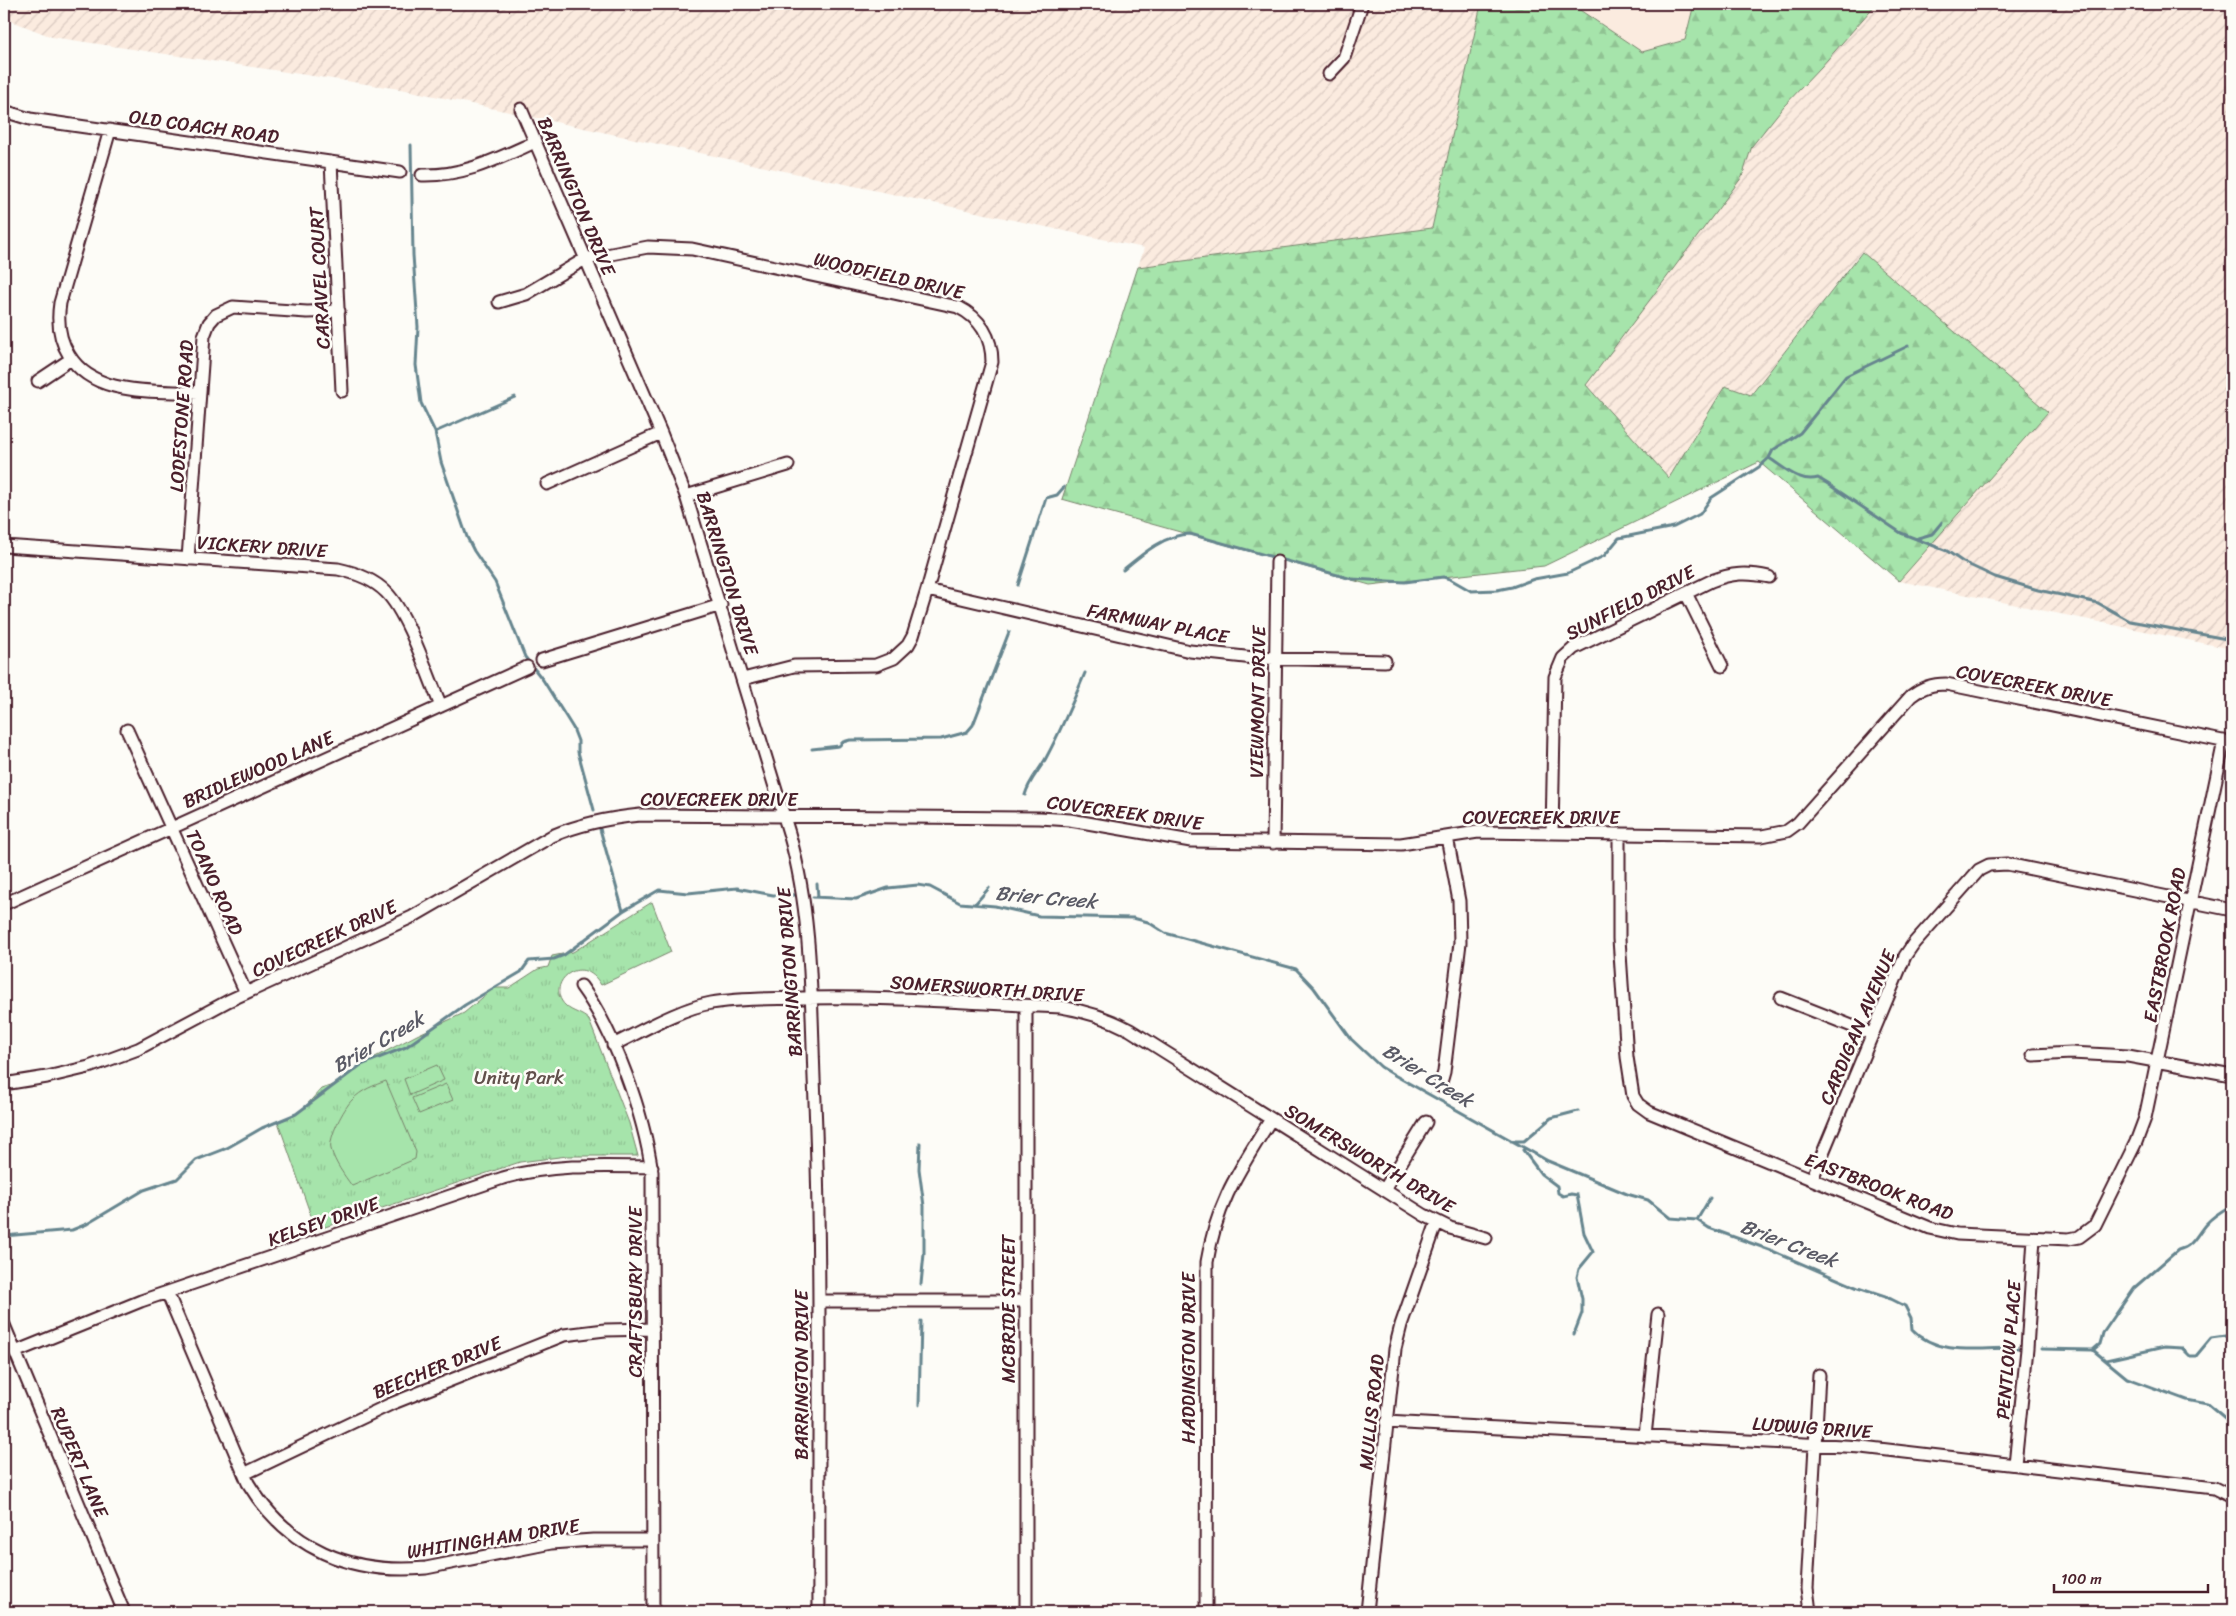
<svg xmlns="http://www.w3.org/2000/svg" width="2236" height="1616" viewBox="0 0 2236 1616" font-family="Sriracha,sans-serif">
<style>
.built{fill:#fbebdf}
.industrial{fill:url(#industrial-furrows)}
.forest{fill:url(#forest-firs);stroke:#78826b}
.park{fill:url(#park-tufts);stroke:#78826b}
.pitch{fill:#a6e4ab;stroke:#78826b}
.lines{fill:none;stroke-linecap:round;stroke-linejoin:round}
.stream{stroke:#66858e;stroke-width:3}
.minor-casing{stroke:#4a1f2b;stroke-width:15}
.minor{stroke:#fdfcf7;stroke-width:11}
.labels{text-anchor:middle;stroke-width:5;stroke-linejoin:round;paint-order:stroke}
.street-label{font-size:19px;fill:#4a1f2b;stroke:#fdfcf7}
.park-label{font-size:19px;fill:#61504b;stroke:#fdfcf7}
.water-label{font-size:20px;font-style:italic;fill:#5a5a65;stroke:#fdfcf7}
</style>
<defs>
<pattern id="industrial-furrows" width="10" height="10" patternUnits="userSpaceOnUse" patternTransform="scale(1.25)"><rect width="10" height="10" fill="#fbebdf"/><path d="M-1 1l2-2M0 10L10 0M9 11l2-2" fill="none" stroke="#d9c9c0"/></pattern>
<pattern id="forest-firs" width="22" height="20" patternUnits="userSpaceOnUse" patternTransform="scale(1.25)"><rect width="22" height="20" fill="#a6e4ab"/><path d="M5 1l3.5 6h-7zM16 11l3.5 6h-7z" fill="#90c393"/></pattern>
<pattern id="park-tufts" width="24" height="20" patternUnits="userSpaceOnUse" patternTransform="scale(1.25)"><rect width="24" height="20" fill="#a6e4ab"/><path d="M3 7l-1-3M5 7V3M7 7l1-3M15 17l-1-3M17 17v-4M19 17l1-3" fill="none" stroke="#90c393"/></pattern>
</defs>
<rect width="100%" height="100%" fill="#fdfcf7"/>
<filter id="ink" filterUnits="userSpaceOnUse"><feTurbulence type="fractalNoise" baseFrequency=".02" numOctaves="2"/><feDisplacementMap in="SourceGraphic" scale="10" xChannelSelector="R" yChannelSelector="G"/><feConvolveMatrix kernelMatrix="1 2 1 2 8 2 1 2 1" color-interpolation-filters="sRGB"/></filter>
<g filter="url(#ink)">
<path class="built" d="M1571 4H1694L1685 40 1642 52Z"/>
<path class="industrial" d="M4 4H1481L1432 228 1138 267 1144 248 406 90 52 37 4 18Z
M1876 4H2232V649L1899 581 2048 412 1861 252 1751 395 1725 386 1669 478 1586 385 1742 177 1752 146 1784 106 1821 67Z"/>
<path class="forest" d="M1481 4H1571L1642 52 1685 40 1694 4H1876L1821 67 1784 106 1752 146 1742 177 1586 385 1669 478 1725 386 1751 395 1862 252 2048 412 1899 581 1759 462 1544 566 1370 585 1062 499 1138 267 1432 228Z"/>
<path class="park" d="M652 902 671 952 601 985C581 950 543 985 566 1006 572 1012 582 1013 589 1020L629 1123 638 1156H567L520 1162 316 1230 278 1122 294 1116 303 1109 321 1089 333 1085 360 1065 417 1035 464 1013 494 988H509L538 969 548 967 552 956 573 952Z"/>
<path class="pitch" d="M437 1065 444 1080 410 1095 404 1079Z
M386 1081 416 1152 415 1159 352 1186C344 1175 335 1163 331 1149 328 1138 344 1108 352 1100 361 1090 375 1085 386 1081Z
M446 1084 453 1100 419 1114 412 1098Z"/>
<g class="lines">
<path class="stream" d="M411 145 413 255 418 327 416 365 421 403 435 432 441 462 467 537 474 551 495 582 525 657 543 680 573 728 578 741V752L594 810
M435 432 515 397
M1769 458C1785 468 1799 483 1818 478L1828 484 1901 533 1947 551 1963 562 1995 577 2038 590 2098 603 2130 621 2232 640
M1918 538 1932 534 1942 522
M1123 570C1141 555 1165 534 1190 534L1352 579 1405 582 1443 577 1450 579 1471 591 1497 590 1512 587 1534 579 1568 573 1604 556 1619 538 1674 527 1700 514 1711 498 1759 467 1769 458 1773 450 1800 433 1846 376 1908 346
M1018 585 1046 498 1057 495 1064 487
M812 749 839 746 843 742 850 740 941 739 967 732 973 725 1009 632
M1025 795C1029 780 1039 771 1046 758 1061 730 1073 702 1085 673
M600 829 623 911
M817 884 818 897
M813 897 856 899 888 888 918 885 930 887 960 903 995 906 1039 916 1133 918 1148 922 1165 933 1296 969 1314 988 1351 1039 1381 1067 1396 1076 1548 1161 1627 1194 1648 1200 1670 1218 1697 1220 1709 1228 1770 1250 1858 1288 1891 1299 1905 1306 1911 1318 1912 1329C1939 1358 1984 1347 2019 1348
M975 904 989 888
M1511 1141H1524L1551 1118 1578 1111
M920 1143 919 1169 924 1206V1254L921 1284
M1523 1150 1541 1174 1557 1186 1558 1193 1563 1196 1571 1194 1577 1195 1584 1233 1593 1252 1579 1269 1577 1277 1582 1299V1313L1574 1334
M1697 1220 1710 1198
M4 1236 72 1230 87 1224 144 1190 177 1179 196 1160 227 1148 262 1128 296 1114 361 1065 406 1047 465 1005 521 972 529 961 554 959 564 955 623 911 659 890 688 893 737 888 773 895H795
M2041 1349 2093 1350 2127 1378 2187 1400 2207 1404 2232 1425
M2093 1350 2100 1344 2103 1333 2134 1288 2178 1250C2194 1246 2196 1235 2206 1224 2213 1216 2223 1210 2232 1205
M2106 1360 2164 1347 2182 1348 2190 1356H2196L2211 1338 2232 1335
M919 1405 921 1321"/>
<defs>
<path id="minor" d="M1329 74 1344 58 1362 4
M521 109 661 433 686 496 789 833C812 913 811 996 814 1078 822 1256 818 1434 819 1612
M4 111 30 119 400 172
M110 130 60 303C57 322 59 339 69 355 94 397 155 390 198 393
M331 162 342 391
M422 175C465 176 497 159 535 142
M499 302 526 294 585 259 648 247 692 249 958 307C980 318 992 337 992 362L927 590 913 636 908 645 894 658 876 665 794 666 743 679
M38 381 71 359
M547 484 661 433
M686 496 788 465
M4 546 338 569C357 573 373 579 386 592 408 614 428 676 441 706
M188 559 204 336 209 323 216 315 233 307 307 312 339 311
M927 590 1190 651 1254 658 1385 661
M1686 593 1722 666
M542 660 721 605
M127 730 246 993
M1552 833 1555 677 1563 658 1574 648 1711 581C1732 573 1747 572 1769 577
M1619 834V939L1627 1057 1633 1096 1638 1104 1649 1112 1930 1228 1957 1234 2069 1239 2079 1237 2095 1225 2136 1142 2145 1118 2224 741
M1273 843 1277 562
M4 904 527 667
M581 986C615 1032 644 1115 652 1172L653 1612
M1781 998 1872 1034
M613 1045C642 1031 679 1009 711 1003 740 998 772 999 802 998 888 996 974 1003 1061 1007 1085 1011 1108 1018 1130 1030L1424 1215 1450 1228 1486 1238
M2033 1055 2071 1053 2128 1056 2232 1075
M4 1084 47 1077 89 1067 138 1049 228 1001 412 917 552 836C580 824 609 818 640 815L1040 818 1070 820 1191 841 1401 844 1478 832 1762 836 1787 831 1798 823 1911 696C1923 687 1932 684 1946 684L2232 743
M1440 1086 1444 1072 1460 943 1459 901 1447 837
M1812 1179 1905 956 1914 943 1979 870 1989 865 2007 864 2232 910
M1384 1190 1426 1122
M167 1292 248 1483C288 1549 351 1575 426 1568L551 1543 593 1540H652
M819 1301H1026
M4 1325 124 1612
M15 1352 141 1301 503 1178C552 1164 601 1166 652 1167
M1386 1422 1862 1447 2214 1488 2232 1497
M1645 1436 1658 1314
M2015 1464 2027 1349 2034 1238
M244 1474 391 1404 564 1335 605 1330 653 1329
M1026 1612V1006
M1206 1612 1207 1262C1217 1201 1239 1171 1271 1119
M1367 1612 1395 1349 1401 1325 1437 1222
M1810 1612 1807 1588 1819 1375"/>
</defs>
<use href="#minor" class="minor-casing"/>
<use href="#minor" class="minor"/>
</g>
</g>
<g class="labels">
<g class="street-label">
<text transform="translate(204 126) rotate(8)" y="7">OLD COACH ROAD</text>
<text transform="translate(577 196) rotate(67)" y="7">BARRINGTON DRIVE</text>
<text transform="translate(889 275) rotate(13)" y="7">WOODFIELD DRIVE</text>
<text transform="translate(319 278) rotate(-93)" y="7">CARAVEL COURT</text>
<text transform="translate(181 416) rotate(-86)" y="7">LODESTONE ROAD</text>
<text transform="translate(262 546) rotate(4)" y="7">VICKERY DRIVE</text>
<text transform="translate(728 573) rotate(73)" y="7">BARRINGTON DRIVE</text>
<text transform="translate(1630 602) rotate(-27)" y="7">SUNFIELD DRIVE</text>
<text transform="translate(1158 623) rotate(11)" y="7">FARMWAY PLACE</text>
<text transform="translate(2034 685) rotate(11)" y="7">COVECREEK DRIVE</text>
<text transform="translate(1257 702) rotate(-89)" y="7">VIEWMONT DRIVE</text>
<text transform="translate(258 769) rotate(-24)" y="7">BRIDLEWOOD LANE</text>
<text x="719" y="806">COVECREEK DRIVE</text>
<text transform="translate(1125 812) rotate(8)" y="7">COVECREEK DRIVE</text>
<text x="1541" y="824">COVECREEK DRIVE</text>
<text transform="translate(215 882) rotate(66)" y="7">TOANO ROAD</text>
<text transform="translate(324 938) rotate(-25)" y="7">COVECREEK DRIVE</text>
<text transform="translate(2164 945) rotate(-79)" y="7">EASTBROOK ROAD</text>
<text transform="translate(789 972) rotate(-94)" y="7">BARRINGTON DRIVE</text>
<text transform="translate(987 988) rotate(4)" y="7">SOMERSWORTH DRIVE</text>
<text transform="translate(1857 1027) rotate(-67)" y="7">CARDIGAN AVENUE</text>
<text transform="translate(1370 1158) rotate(31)" y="7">SOMERSWORTH DRIVE</text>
<text transform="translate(1879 1186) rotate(21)" y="7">EASTBROOK ROAD</text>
<text transform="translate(323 1221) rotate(-19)" y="7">KELSEY DRIVE</text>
<text transform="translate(635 1292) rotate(-90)" y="7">CRAFTSBURY DRIVE</text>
<text transform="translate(1008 1309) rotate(-90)" y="7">MCBRIDE STREET</text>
<text transform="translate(2008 1350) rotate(-85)" y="7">PENTLOW PLACE</text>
<text transform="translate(1188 1358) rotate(-90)" y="7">HADDINGTON DRIVE</text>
<text transform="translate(437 1367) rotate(-22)" y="7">BEECHER DRIVE</text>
<text transform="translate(801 1375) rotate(-90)" y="7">BARRINGTON DRIVE</text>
<text transform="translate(1371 1412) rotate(-84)" y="7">MULLIS ROAD</text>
<text transform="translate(1812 1427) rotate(4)" y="7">LUDWIG DRIVE</text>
<text transform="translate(80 1462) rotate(67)" y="7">RUPERT LANE</text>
<text transform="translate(493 1538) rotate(-9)" y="7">WHITINGHAM DRIVE</text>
</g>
<g class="park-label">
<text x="519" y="1084">Unity Park</text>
</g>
<g class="water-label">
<text transform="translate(1046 897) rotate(5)" y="7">Brier Creek</text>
<text transform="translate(378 1042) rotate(-30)" y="7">Brier Creek</text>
<text transform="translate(1428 1075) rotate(32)" y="7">Brier Creek</text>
<text transform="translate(1789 1243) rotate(21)" y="7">Brier Creek</text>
</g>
</g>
<rect width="2236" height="1616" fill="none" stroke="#fdfcf7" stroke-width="20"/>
<rect x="10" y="10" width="2216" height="1596" fill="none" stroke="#4a1f2b" stroke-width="2" filter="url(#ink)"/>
<path d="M2054 1584v8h154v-8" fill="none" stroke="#4a1f2b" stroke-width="2.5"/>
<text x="2061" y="1584" font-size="15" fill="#4a1f2b" stroke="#fdfcf7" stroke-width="4" paint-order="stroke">100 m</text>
</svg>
